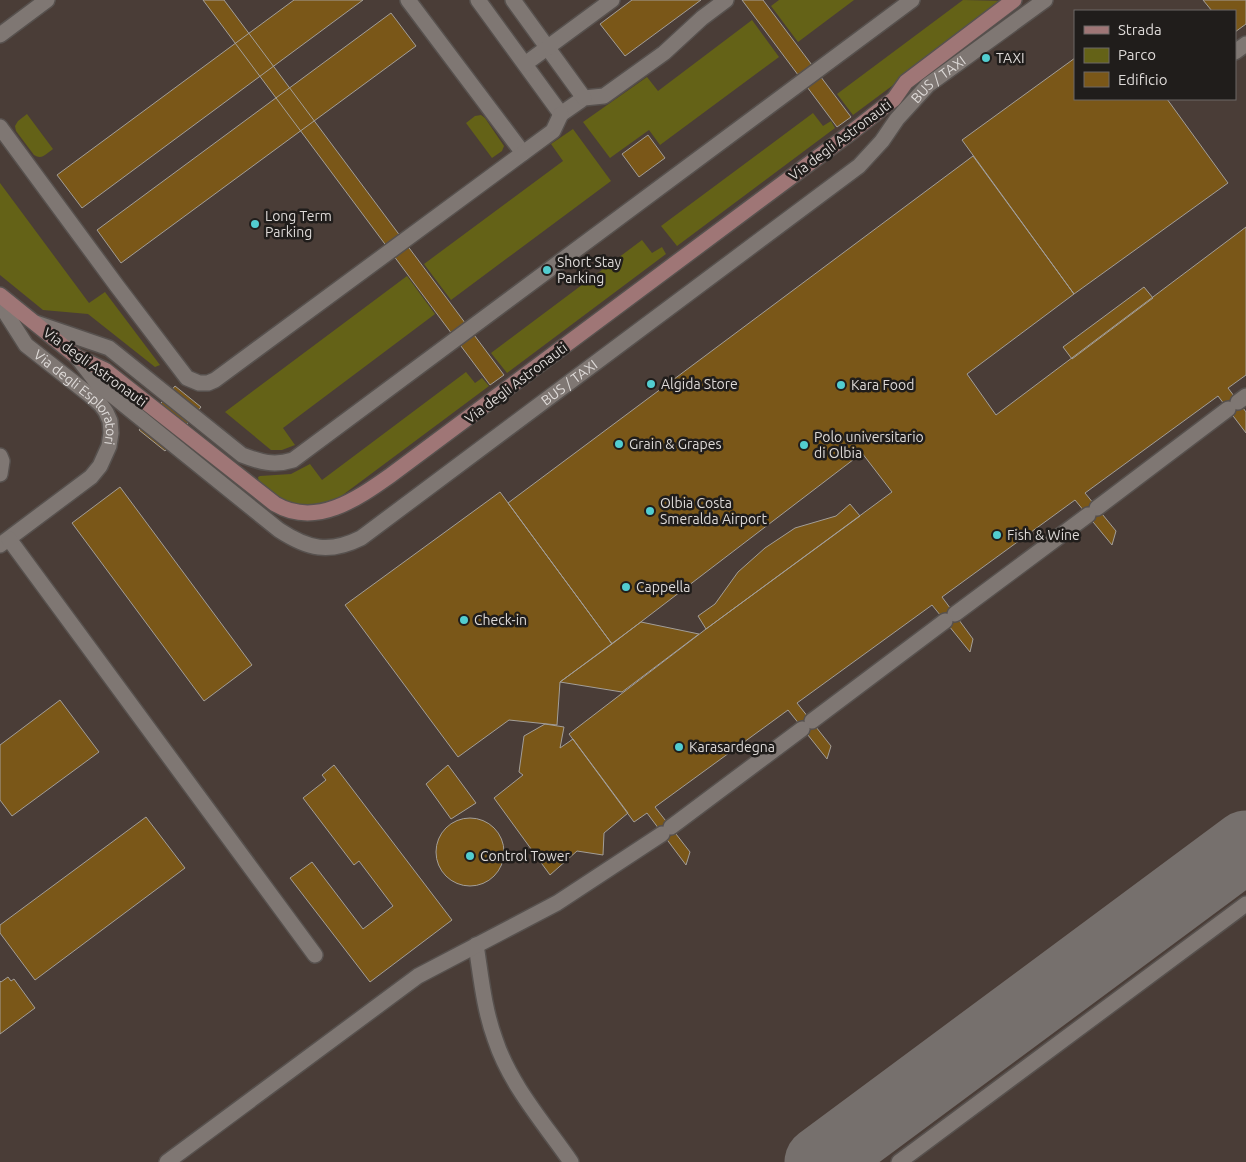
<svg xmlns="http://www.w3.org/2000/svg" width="1246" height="1162" viewBox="0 0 1246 1162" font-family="Ubuntu,sans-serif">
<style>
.built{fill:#4a3d37;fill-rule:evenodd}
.green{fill:#646217}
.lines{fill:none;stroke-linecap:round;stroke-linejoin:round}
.taxiway{stroke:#76706d;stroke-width:71}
.building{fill:#7a5718;stroke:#a39e98}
.lane-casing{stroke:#57514e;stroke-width:18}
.secondary-casing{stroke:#57514e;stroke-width:18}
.lane{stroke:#7f7773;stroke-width:15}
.secondary{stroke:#9f7676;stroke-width:15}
.poi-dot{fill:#52cdd0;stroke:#201d1b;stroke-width:2}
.labels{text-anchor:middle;stroke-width:5;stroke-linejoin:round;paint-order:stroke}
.poi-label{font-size:14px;fill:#dedad8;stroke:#201d1b;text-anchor:start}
.street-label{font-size:14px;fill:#dedad8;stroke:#201d1b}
</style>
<rect width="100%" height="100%" fill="#3b3431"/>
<path class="built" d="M0 0H1246V1162H0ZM1075 11H1235V99H1075Z"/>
<path class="green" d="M779 0H854L798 42 771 6Z
M963 0 1006 1 853 115 837 94Z
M752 20 779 57 660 145 649 130 610 158 583 122 647 77 658 91Z
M813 113 823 126 831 121 835 128 677 246 661 226Z
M27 114 53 149C46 154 42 160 34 155L16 131 15 126 18 121Z
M481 115 485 118 504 146 502 151 492 158 466 123 475 116Z
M573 129 611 181 451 300 424 264 563 161 551 144Z
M0 183 89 303 105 292 160 365 155 367 88 314 43 310 0 275Z
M642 240 652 253 662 247 666 254 507 373 491 353Z
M407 276 435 314 283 428 295 445 282 450H271L225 412Z
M466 372 475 383 482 378 489 386 336 500C321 505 301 507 285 501 276 497 267 489 259 483L258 477 260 476 291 474 310 464 322 480Z"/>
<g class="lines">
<path class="taxiway" d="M820 1162 1246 846"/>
</g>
<path class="building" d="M203 0H224L504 375 490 385Z
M294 0H363L82 208 57 175Z
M632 0H701L625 56 600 24Z
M742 0H763L851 117 837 127Z
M1203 0H1246V24L1235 32V11H1212Z
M391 13 416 46 121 263 97 230Z
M1075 58V99H1167L1228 183 1074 294 962 140Z
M648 135 665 158 639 177 622 154Z
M973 156 1074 294 967 374 996 415 1246 227V375L1228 388 1246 412V433L1218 396 1085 493 1116 531 1112 545 1075 500 942 597 973 639 970 652 932 605 797 703 831 746 827 759 788 710 655 807 690 852 686 865 647 813 634 822 569 734 706 629 892 492 862 453 612 644 508 503Z
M1144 287 1153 298 1072 359 1063 347Z
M175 386 201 407 165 451 139 430Z
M120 487 252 665 204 701 72 523Z
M500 492 612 644 560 682 557 725 509 720 458 757 345 605Z
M850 504 860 516 706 629 698 616 715 604 738 572 765 548 795 528 836 516Z
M641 622 699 634 622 692 560 682Z
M60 700 99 752 12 816 0 800V745Z
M545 724 564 727 560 748 573 739 628 813 604 833 603 855 577 851 550 875 494 798 523 775 519 772 524 736Z
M334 765 452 920 370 982 290 878 312 862 363 929 393 906 359 861 354 865 303 798 326 780 322 775Z
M448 765 476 803 451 819 426 784Z
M146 817 185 868 35 980 0 933V925Z
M436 852a34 34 0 1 1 68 0a34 34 0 1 1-68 0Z
M8 977 11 981 14 979 35 1008 0 1034V981L1 982Z"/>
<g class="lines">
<defs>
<g id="lane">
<path d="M408 0 523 153"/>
<path d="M478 0 561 114 584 98 604 96 664 53 702 18 726 0"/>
<path d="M513 0 584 98"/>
<path d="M0 35 47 0"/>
<path d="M1235 52 1246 44"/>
<path d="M525 64 612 0"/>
<path d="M0 127 117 286 187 378 199 383H208L215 380 553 131 561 114"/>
<path id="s1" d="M0 304 26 345 91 396 101 405 106 412 110 421 111 433 109 446 100 466 91 477 0 545"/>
<path d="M36 323 109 348 242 455C260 462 274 466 293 460L912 0"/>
<path id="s2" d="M77 357 97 383 279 530C308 549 329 554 361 538L859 166 882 141 897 119 928 85 1045 0"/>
<path d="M1238 402 1246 396"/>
<path d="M0 456 2 461 0 474"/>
<path d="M1097 508 1228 409"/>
<path d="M9 539 315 955"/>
<path d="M955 614 1088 515"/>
<path d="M812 721 945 621"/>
<path d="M671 827 802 729"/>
<path d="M476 945C481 977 484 1009 495 1039 510 1085 544 1123 571 1162"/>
<path d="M167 1162 418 976 557 903 662 834"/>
<path d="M899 1162 1246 904"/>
</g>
<path id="secondary" d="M0 295 77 357 105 370 275 504C316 528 357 499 391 475L853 131 894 99 906 82 1014 0"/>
</defs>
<use href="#lane" class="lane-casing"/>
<use href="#secondary" class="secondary-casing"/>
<use href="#lane" class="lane"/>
<use href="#secondary" class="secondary"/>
</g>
<g class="poi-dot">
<circle cx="986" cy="58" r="5"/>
<circle cx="255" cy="224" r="5"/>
<circle cx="547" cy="270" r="5"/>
<circle cx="651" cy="384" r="5"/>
<circle cx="841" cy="385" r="5"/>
<circle cx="619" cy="444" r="5"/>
<circle cx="804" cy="445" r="5"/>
<circle cx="650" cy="511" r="5"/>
<circle cx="997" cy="535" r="5"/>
<circle cx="626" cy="587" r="5"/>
<circle cx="464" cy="620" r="5"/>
<circle cx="679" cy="747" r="5"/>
<circle cx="470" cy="856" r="5"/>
</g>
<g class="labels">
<g class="poi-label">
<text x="996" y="63">TAXI</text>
<text x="265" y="221">Long Term<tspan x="265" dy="16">Parking</tspan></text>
<text x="557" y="267">Short Stay<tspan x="557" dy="16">Parking</tspan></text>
<text x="661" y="389">Algida Store</text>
<text x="851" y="390">Kara Food</text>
<text x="814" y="442">Polo universitario<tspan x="814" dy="16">di Olbia</tspan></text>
<text x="629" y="449">Grain &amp; Grapes</text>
<text x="660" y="508">Olbia Costa<tspan x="660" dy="16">Smeralda Airport</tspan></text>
<text x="1007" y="540">Fish &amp; Wine</text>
<text x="636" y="592">Cappella</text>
<text x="474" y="625">Check-in</text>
<text x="689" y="752">Karasardegna</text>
<text x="480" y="861">Control Tower</text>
</g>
<g class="street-label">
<text dy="5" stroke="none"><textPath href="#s2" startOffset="1094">BUS / TAXI</textPath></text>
<text transform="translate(840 140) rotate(-37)" y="5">Via degli Astronauti</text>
<text transform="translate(95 367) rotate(36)" y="5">Via degli Astronauti</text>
<text transform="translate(516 383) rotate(-37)" y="5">Via degli Astronauti</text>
<text dy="5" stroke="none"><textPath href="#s2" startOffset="614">BUS / TAXI</textPath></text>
<text dy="5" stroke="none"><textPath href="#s1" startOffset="124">Via degli Esploratori</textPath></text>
</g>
</g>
<rect x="1074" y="10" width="162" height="90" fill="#201d1b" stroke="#6c6967"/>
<rect x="1084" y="26" width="25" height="8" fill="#9f7676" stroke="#6c6967"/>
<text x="1118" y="35" font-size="15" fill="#dedad8">Strada</text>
<rect x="1084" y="48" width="25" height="15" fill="#646217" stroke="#6c6967"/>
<text x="1118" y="60" font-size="15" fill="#dedad8">Parco</text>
<rect x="1084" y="72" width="25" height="15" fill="#7a5718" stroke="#6c6967"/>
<text x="1118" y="85" font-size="15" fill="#dedad8">Edificio</text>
</svg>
